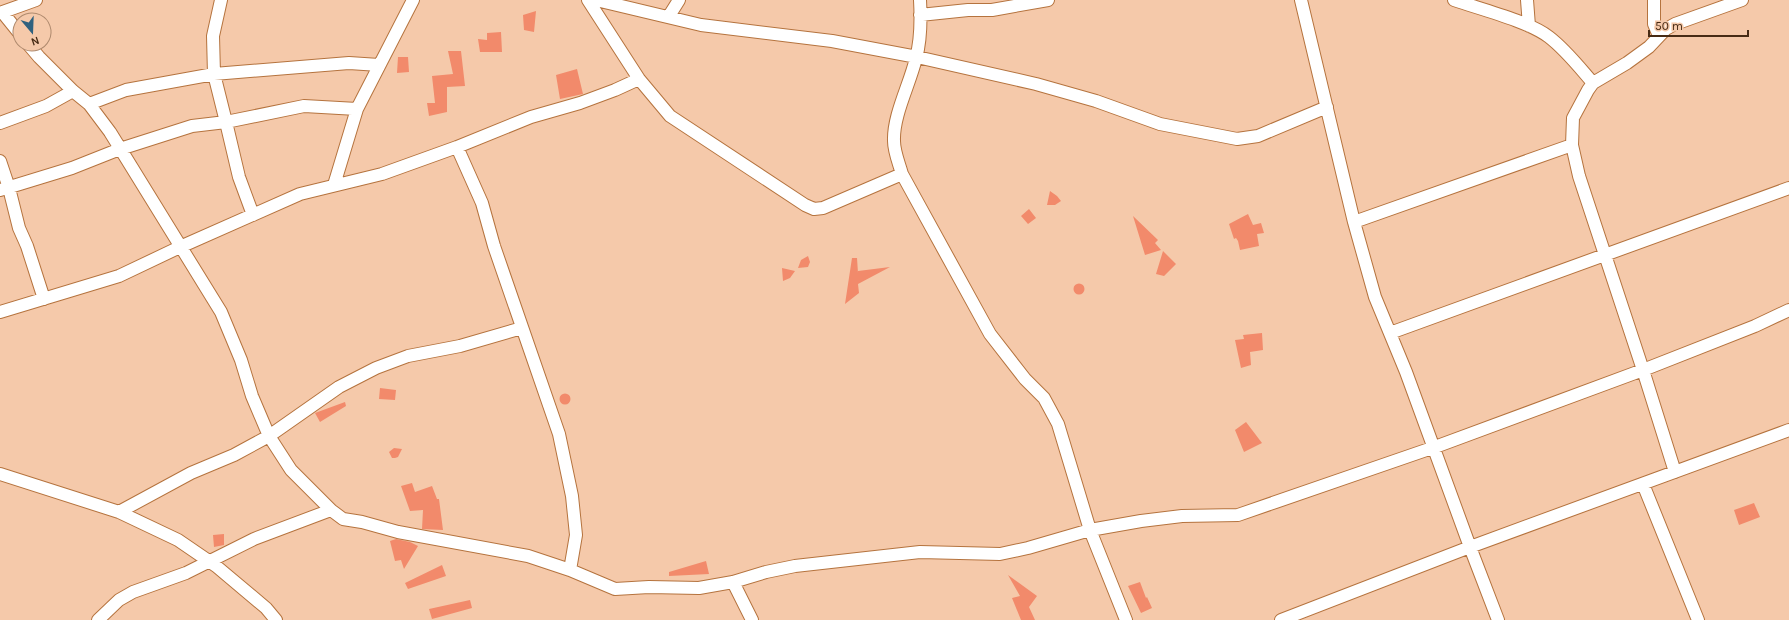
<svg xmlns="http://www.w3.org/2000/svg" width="1789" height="620" viewBox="0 0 1789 620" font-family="Karla,sans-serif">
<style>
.building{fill:#f28a6b}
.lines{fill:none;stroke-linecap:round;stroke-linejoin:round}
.minor-casing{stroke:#b5733e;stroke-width:14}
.minor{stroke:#fff;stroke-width:12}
</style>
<rect width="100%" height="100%" fill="#f5c9aa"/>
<path class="building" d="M536 11 534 32 524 30 523 15Z
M501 32 502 52H480L478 39 487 40V33Z
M448 51H461L465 86 447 87V112L429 116 427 103H435L432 76 453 74Z
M398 57H408L409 72 397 73Z
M577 69 583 94 560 99 556 75Z
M1050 191 1057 196 1061 201 1055 205H1047Z
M1029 209 1036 218 1028 224 1021 216Z
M1248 214 1253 225 1261 223 1264 233 1257 234 1259 246 1240 250 1238 241 1236 238 1234 239 1229 224Z
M1133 216 1158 240 1155 243 1161 250 1145 255Z
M1163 251 1176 264 1164 276 1156 274Z
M808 256 810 262 808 267 798 268 801 260Z
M852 258H857L858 273V271L890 267 858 284 859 293 845 304Z
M782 268 795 271 790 278 783 281Z
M1073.5 289a5.5 5.5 0 1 1 11 0a5.5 5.5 0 1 1-11 0Z
M1262 333 1263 350 1250 352 1251 365 1241 368 1235 340 1244 339 1243 335Z
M380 388 396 390 395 400 379 399Z
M559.5 399a5.5 5.5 0 1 1 11 0a5.5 5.5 0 1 1-11 0Z
M345 402 346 406 320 422 315 413Z
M1246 422 1262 443 1244 452 1235 430Z
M394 448 402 449 398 457 395 458H392L389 452Z
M412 483 415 492 432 486 437 499H439L443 530 422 529 423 510 410 511 401 486Z
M1754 503 1760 517 1739 525 1734 510Z
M224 534V545L214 547 213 535Z
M396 539 410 542 418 546 404 569 401 560 395 561 390 541Z
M706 561 709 574 669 576V572Z
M442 565 446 576 408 589 405 583Z
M1008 575 1037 596 1029 607 1035 620H1021L1012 598 1020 596Z
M1140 582 1146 598 1147 597 1152 608 1141 613 1128 586Z
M470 600 472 608 432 619 429 609Z"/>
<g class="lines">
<defs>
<path id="minor" d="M221 0 213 36 214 74 226 122 239 177 253 215
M588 0 639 79 670 116 805 205 814 209 823 208 902 174
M596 0 701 25 832 41 917 57 1036 84 1096 101 1160 124 1237 139 1258 136 1327 107
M920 0C921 18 921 40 916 58 910 84 893 115 894 141 894 152 899 163 902 174L990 334 1025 379 1044 398 1058 424 1090 530 1126 620
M1301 0 1354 222 1375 297 1406 372 1470 547 1498 620
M1454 0C1480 9 1528 21 1549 37 1566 50 1579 67 1593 83
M1527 0 1529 26
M1654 0V24L1659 36
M0 13 36 0
M3 13 20 34
M920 15 968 10H992L1048 0
M669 16 679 0
M28 44 39 57 73 91 89 104 110 132 221 312 241 360 252 396 269 436 291 470 331 510 343 519 362 522 398 532 528 556 570 570 615 589 649 587 699 588 733 582 766 572 795 566 920 552 1000 554 1028 548 1090 530 1141 521 1182 516 1238 515 1435 447 1643 370 1755 326 1789 310
M89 104 126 90 214 74 349 63 379 65
M0 123 46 106 73 91
M457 147 482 203 494 246 559 434 572 496 576 535 570 570
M0 161 9 188 19 228 27 246 44 299
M334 185 357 109 413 0
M0 190 72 168 120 149 192 126 226 122 304 106 357 109
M1354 222 1572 145
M0 312 119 276 180 247 300 194 382 174 457 147 531 117 580 103 615 90 639 79
M1390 333 1789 188
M1675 472 1643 370 1579 176 1572 145 1573 118 1588 90 1593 83 1627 63 1649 47 1666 29 1675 24 1742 0
M0 474 119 512 178 540 216 566 266 608 276 620
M1643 484 1698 620
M119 512 191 473 234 455 269 436 339 387 376 368 408 356 460 346 522 328
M733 582 752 620
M98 620 119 600 133 592 186 573 254 539 331 510
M1281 620 1470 547 1789 430"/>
</defs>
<use href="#minor" class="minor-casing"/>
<use href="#minor" class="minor"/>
</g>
<g transform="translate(32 32) rotate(161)"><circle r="19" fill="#f5c9aa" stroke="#af8a6e"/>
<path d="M0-3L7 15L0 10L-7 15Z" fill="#2f617f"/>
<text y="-6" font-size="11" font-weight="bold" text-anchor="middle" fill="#472b15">N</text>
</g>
<path d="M1649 30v6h99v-6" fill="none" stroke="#472b15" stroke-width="2"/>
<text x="1655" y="30" font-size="12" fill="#472b15" stroke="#f5c9aa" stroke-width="3" paint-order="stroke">50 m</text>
</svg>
